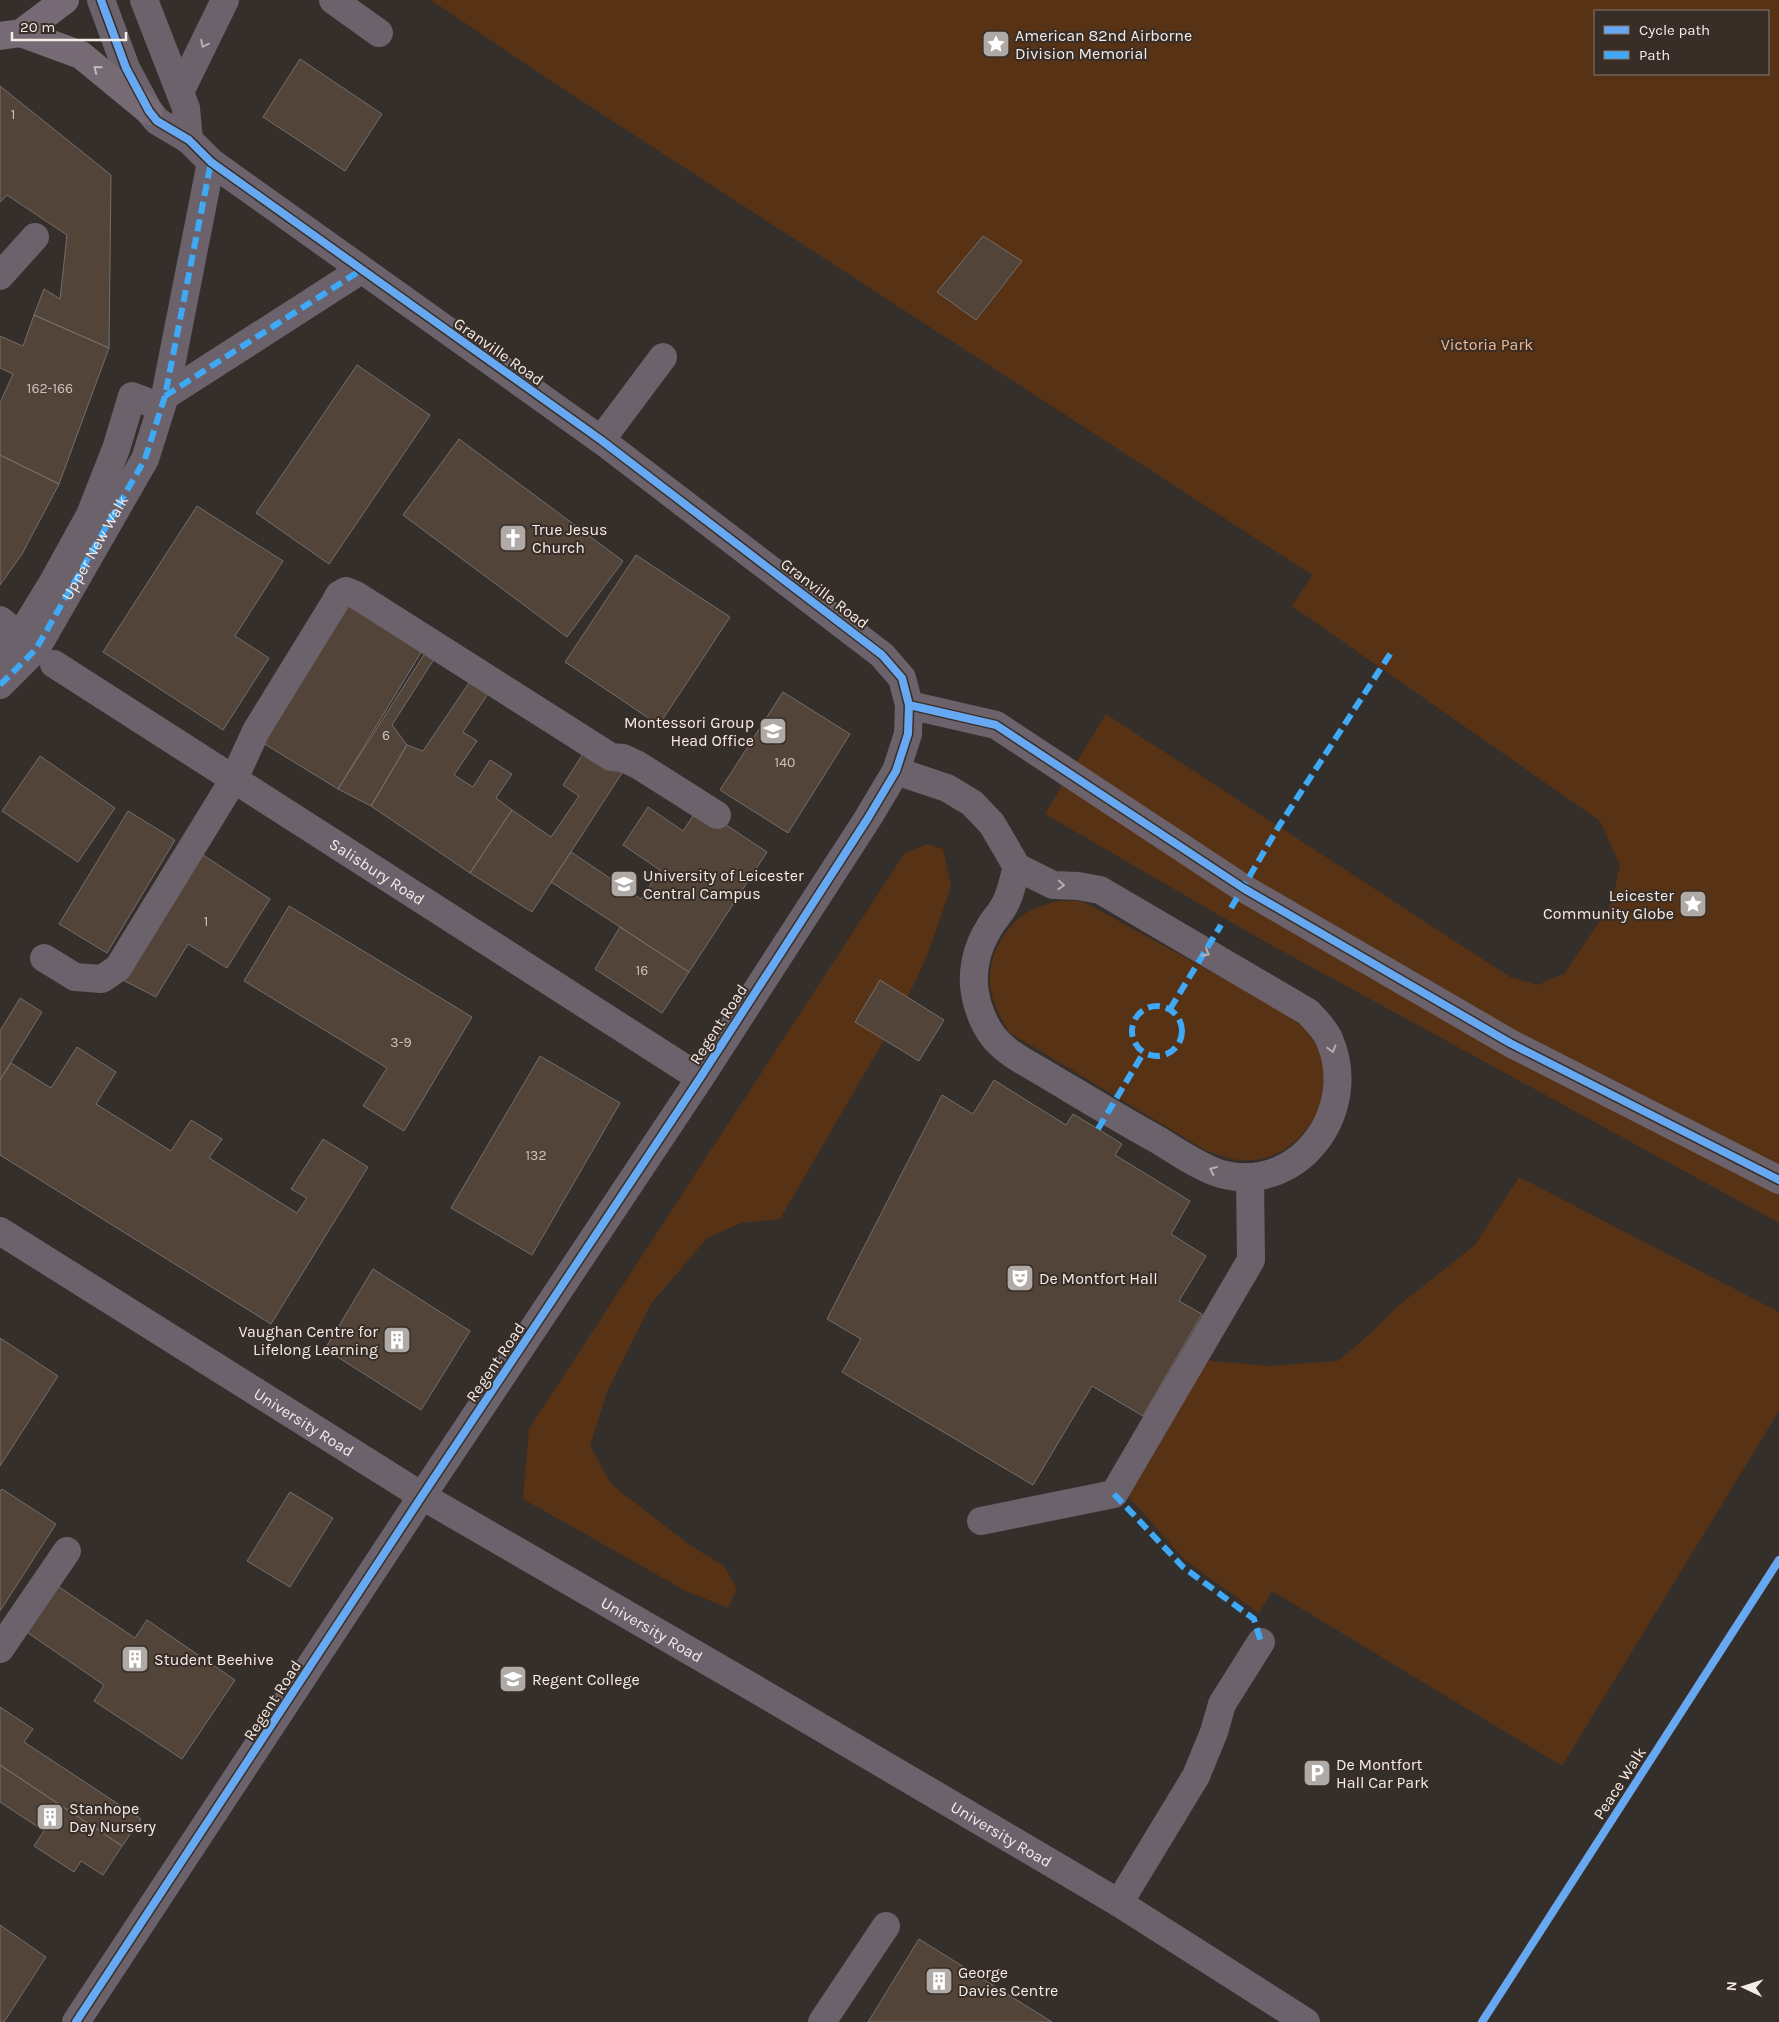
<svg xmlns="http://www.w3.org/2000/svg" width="1779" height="2022" viewBox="0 0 1779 2022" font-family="Karla,sans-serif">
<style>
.green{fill:#573215;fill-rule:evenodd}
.building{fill:#534439;stroke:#746e6b}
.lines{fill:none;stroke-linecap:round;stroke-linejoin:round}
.minor{stroke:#6b626b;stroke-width:28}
.major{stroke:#766b75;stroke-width:28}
.quiet{stroke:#3fa9f5;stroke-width:6;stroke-dasharray:12 6;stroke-linecap:butt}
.cycleway-casing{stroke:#392e27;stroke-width:11}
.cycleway{stroke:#66a8f1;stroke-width:8}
.oneway{stroke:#b6aeb0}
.oneway2{stroke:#c1b8ba}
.labels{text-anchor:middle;stroke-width:4;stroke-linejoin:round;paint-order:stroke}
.number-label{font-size:14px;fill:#cbc2bc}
.poi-label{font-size:16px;fill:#f3ece8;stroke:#392e27;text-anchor:start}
.park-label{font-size:16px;fill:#f7b68a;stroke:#392e27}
.street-label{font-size:16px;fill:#f3ece8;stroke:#392e27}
</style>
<rect width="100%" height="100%" fill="#352f2b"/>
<path class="green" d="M431 0H1779V1223L1255 936 1045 814 1106 714 1510 977 1538 985 1565 973 1612 903 1620 865 1600 821 1292 606 1312 575 548 79ZM1595 11H1768V74H1595Z
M927 844 943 849 951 887 927 956 902 1009 780 1219 741 1223 707 1238 651 1304 607 1392 590 1446 612 1485 691 1546 724 1566 737 1589 728 1608 686 1591 523 1499 529 1429 904 854Z
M1058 901H1082L1281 1010C1295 1020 1308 1030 1316 1045 1342 1092 1305 1156 1253 1160 1236 1162 1221 1156 1205 1150L1010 1033C1001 1019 994 1007 991 991 984 960 1006 920 1036 908 1043 905 1051 903 1058 901Z
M1519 1177 1779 1312V1411L1562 1766 1272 1591 1259 1613 1186 1561 1125 1493 1203 1360 1268 1366 1338 1361 1372 1332 1398 1306 1475 1245Z"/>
<path class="building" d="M300 59 382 114 345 171 263 117Z
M0 86 111 175 109 348 34 315 44 289 60 299 67 235 7 195 0 202Z
M983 236 1022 261 976 320 937 292Z
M34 315 109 348 59 484 0 455V403L13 374 0 368V336L23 346Z
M357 365 430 415 329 564 256 513Z
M459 439 623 561 567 637 403 515Z
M0 455 59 484 22 554 0 585Z
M197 506 283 561 235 636 269 658 223 730 103 652Z
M636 555 730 617 659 725 565 662Z
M350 599 425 646 338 789 263 743Z
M427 650 436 656 392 725 407 745 371 806 338 789Z
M471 680 489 692 463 732 477 741 454 775 473 787 490 760 512 774 496 798 512 810 470 873 371 806 407 745 423 751Z
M783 692 850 734 788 833 720 790Z
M586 749 622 773 532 912 470 873 512 810 551 837 579 796 563 785Z
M40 756 115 808 78 862 2 811Z
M648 807 683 831 699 807 767 852 689 972 551 882 571 852 641 899 660 870 623 845Z
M128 811 175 840 107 953 59 924Z
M200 853 270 899 227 968 188 944 156 997 121 979Z
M289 906 472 1017 404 1131 363 1106 387 1068 244 981Z
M620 927 689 972 662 1013 595 969Z
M880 980 944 1020 919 1061 855 1022Z
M20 998 42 1012 0 1080V1031Z
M77 1047 116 1072 96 1104 171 1151 191 1120 222 1139 209 1158 297 1213 307 1198 291 1189 323 1139 368 1167 271 1324 0 1155V1080L11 1063 51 1088Z
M540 1056 620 1103 532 1255 451 1208Z
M994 1080 1066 1125 1073 1114 1098 1129 1122 1144 1115 1155 1190 1201 1171 1234 1206 1256 1179 1301 1202 1314 1143 1416 1092 1386 1033 1485 842 1372 861 1339 827 1319 942 1095 973 1114Z
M373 1269 470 1331 421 1410 325 1349Z
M0 1338 58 1376 0 1466Z
M2 1489 56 1524 0 1611V1491Z
M290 1492 333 1518 290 1587 247 1561Z
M56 1585 135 1638 147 1620 235 1680 182 1759 94 1701 104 1685 25 1631Z
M0 1707 33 1729 24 1742 141 1819 122 1846 0 1765Z
M0 1765 122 1846 103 1875 81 1861 74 1872 34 1846 44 1831 0 1802Z
M0 1925 46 1957 4 2022H0Z
M919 1939 1052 2022H868Z"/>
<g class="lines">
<g class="minor">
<path d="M144 0 186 108 189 140"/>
<path d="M333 0 379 33"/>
<path d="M180 92 225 0"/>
<path d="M0 276 35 237"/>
<path d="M165 396 361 270"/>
<path d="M601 440 663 357"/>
<path d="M0 620 20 636"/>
<path d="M0 654 20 636 53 582 90 515 116 449 132 396 161 407"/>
<path id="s1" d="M54 664 700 1078"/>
<path d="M0 685 36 649 145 459 165 396 211 162"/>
<path d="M909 705 996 725 1243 888 1510 1043 1779 1180"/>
<path d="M896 771 947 788 972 803 992 824 1017 867 1053 885 1078 886 1100 890 1308 1012C1315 1020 1325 1029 1329 1039 1360 1108 1302 1192 1225 1175 1205 1171 1176 1151 1158 1140 1120 1119 1084 1097 1047 1075 1029 1064 1005 1053 992 1035 984 1024 977 1007 975 993 971 971 977 947 989 928 993 920 1000 914 1004 906 1011 895 1013 879 1017 867"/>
<path d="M44 958 75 977 102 979 118 968 234 779 256 731 334 604 339 595 346 591 356 595 611 757 623 758 638 765 717 815"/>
<path id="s2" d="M0 1231 422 1496 764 1694 1119 1903 1306 2022"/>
<path d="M981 1521 1114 1494 1251 1260 1250 1177"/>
<path d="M0 1649 67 1551"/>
<path d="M1119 1903 1196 1776 1214 1732 1222 1704 1261 1642"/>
<path d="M76 2022 422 1496 700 1078 868 818 896 771 908 734 909 705 902 678 882 655 601 440 211 162 189 140 157 121 149 111 126 68 101 0"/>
<path d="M822 2022 886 1926"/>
</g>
<path class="major" d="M21 33 81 55 149 111
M0 36 21 33 65 0"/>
<g class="quiet">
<path d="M165 396 361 270"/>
<path id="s3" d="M0 685 36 649 145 459 165 396 211 162"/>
<path d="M1231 908 1279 826 1392 651"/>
<circle cx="1157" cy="1031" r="25"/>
<path d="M1170 1009 1221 925"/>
<path d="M1098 1129 1144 1052"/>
<path d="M1114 1494 1183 1567 1254 1619 1261 1642"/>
</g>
<defs>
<path id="cycleway" d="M909 705 996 725 1243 888 1510 1043 1779 1180
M76 2022 422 1496 700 1078 868 818 896 771 908 734 909 705 902 678 882 655 601 440 211 162 189 140 157 121 149 111 126 68 101 0
M1482 2022 1779 1560"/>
</defs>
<use href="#cycleway" class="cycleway-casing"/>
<use href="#cycleway" class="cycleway"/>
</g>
<defs><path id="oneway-chevron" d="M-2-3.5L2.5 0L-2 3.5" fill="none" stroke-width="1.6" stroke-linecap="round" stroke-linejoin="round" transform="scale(1.25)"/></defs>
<g class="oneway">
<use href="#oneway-chevron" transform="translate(204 44) rotate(116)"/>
<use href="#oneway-chevron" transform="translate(1061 885) rotate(3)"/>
<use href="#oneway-chevron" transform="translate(1206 953) rotate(30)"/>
<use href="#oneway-chevron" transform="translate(1332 1049) rotate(74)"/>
<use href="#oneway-chevron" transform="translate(1213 1170) rotate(-155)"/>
</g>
<use class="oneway2" href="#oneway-chevron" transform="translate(97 69) rotate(-141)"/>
<defs>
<symbol id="sight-square" viewBox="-11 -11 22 22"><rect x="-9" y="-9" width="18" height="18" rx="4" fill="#b0aaa6" stroke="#392e27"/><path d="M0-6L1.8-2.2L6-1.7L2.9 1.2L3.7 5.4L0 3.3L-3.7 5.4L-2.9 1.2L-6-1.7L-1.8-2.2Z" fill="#fff"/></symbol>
<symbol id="church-square" viewBox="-11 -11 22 22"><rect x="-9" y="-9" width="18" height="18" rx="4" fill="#b0aaa6" stroke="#392e27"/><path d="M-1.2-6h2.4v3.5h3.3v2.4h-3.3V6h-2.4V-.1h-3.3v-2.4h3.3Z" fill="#fff"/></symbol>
<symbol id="school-square" viewBox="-11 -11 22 22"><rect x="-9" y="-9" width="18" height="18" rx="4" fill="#b0aaa6" stroke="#392e27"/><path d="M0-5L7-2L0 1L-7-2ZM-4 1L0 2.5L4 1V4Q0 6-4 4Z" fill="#fff"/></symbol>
<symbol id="university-square" viewBox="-11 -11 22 22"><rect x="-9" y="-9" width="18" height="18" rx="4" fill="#b0aaa6" stroke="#392e27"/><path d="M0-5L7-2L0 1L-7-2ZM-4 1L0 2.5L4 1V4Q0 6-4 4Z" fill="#fff"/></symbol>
<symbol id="theatre-square" viewBox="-11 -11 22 22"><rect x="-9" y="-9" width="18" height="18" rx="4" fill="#b0aaa6" stroke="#392e27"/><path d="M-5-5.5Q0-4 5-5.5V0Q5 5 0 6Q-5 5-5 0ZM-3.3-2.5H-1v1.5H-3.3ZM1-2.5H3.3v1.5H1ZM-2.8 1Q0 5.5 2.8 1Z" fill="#fff"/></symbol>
<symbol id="building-square" viewBox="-11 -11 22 22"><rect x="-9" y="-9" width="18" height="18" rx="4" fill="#b0aaa6" stroke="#392e27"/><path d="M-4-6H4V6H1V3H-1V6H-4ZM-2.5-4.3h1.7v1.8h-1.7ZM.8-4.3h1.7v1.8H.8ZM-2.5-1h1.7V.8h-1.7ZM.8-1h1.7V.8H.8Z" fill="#fff"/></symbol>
<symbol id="parking-square" viewBox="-11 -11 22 22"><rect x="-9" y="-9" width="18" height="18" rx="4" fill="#b0aaa6" stroke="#392e27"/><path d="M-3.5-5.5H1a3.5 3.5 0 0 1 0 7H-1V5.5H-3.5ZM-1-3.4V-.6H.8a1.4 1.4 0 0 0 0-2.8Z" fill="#fff"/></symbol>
</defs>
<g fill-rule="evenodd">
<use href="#sight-square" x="980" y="28" width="32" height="32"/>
<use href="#church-square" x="497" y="522" width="32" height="32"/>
<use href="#school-square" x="757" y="715" width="32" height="32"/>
<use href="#university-square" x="608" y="868" width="32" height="32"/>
<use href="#sight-square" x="1677" y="888" width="32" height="32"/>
<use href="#theatre-square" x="1004" y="1262" width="32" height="32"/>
<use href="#building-square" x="381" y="1324" width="32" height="32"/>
<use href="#building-square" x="119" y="1643" width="32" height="32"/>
<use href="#university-square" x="497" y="1663" width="32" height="32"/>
<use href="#parking-square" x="1301" y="1757" width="32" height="32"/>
<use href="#building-square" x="34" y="1801" width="32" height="32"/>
<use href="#building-square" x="923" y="1965" width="32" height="32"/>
</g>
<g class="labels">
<g class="number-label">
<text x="13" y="119">1</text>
<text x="50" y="393">162-166</text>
<text x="386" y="740">6</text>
<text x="785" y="767">140</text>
<text x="206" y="926">1</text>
<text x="642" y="975">16</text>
<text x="401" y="1047">3-9</text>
<text x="536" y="1160">132</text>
</g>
<g class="poi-label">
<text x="1015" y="41">American 82nd Airborne<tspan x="1015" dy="18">Division Memorial</tspan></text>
<text x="532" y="535">True Jesus<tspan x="532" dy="18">Church</tspan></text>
<text x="754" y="728" text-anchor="end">Montessori Group<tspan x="754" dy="18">Head Office</tspan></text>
<text x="643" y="881">University of Leicester<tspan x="643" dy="18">Central Campus</tspan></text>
<text x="1674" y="901" text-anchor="end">Leicester<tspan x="1674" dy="18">Community Globe</tspan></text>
<text x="1039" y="1284">De Montfort Hall</text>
<text x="378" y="1337" text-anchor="end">Vaughan Centre for<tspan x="378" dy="18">Lifelong Learning</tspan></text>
<text x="154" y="1665">Student Beehive</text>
<text x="532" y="1685">Regent College</text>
<text x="1336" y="1770">De Montfort<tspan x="1336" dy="18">Hall Car Park</tspan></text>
<text x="69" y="1814">Stanhope<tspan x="69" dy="18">Day Nursery</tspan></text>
<text x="958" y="1978">George<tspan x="958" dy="18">Davies Centre</tspan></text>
</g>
<g class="park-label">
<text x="1487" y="350">Victoria Park</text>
</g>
<g class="street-label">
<text transform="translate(499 351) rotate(35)" y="6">Granville Road</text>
<text dy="6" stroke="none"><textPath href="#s3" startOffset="168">Upper New Walk</textPath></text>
<text transform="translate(825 593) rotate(37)" y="6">Granville Road</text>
<text dy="6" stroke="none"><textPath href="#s1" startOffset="384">Salisbury Road</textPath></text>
<text transform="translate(718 1024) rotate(-57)" y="6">Regent Road</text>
<text transform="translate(495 1362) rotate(-56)" y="6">Regent Road</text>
<text dy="6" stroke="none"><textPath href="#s2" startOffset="359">University Road</textPath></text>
<text dy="6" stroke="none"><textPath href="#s2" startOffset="764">University Road</textPath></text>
<text transform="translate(272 1700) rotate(-57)" y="6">Regent Road</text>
<text transform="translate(1619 1783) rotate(-57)" y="6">Peace Walk</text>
<text dy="6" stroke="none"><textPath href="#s2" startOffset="1169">University Road</textPath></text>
</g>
</g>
<rect x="1594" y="10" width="175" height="65" fill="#392e27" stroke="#837a74"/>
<rect x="1604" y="26" width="25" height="8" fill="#66a8f1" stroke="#837a74"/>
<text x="1639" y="35" font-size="15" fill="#f3ece8">Cycle path</text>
<rect x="1604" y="51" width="25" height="8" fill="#3fa9f5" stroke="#837a74"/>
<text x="1639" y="60" font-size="15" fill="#f3ece8">Path</text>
<g transform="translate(1744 1987) rotate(274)" stroke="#392e27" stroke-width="4" paint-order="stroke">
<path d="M0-4L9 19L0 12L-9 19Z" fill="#f3ece8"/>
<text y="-8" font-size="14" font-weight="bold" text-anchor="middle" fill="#f3ece8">N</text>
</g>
<path d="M12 32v8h114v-8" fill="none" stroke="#f3ece8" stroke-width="2.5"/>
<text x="20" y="32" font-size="15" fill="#f3ece8" stroke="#392e27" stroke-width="4" paint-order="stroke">20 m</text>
</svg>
